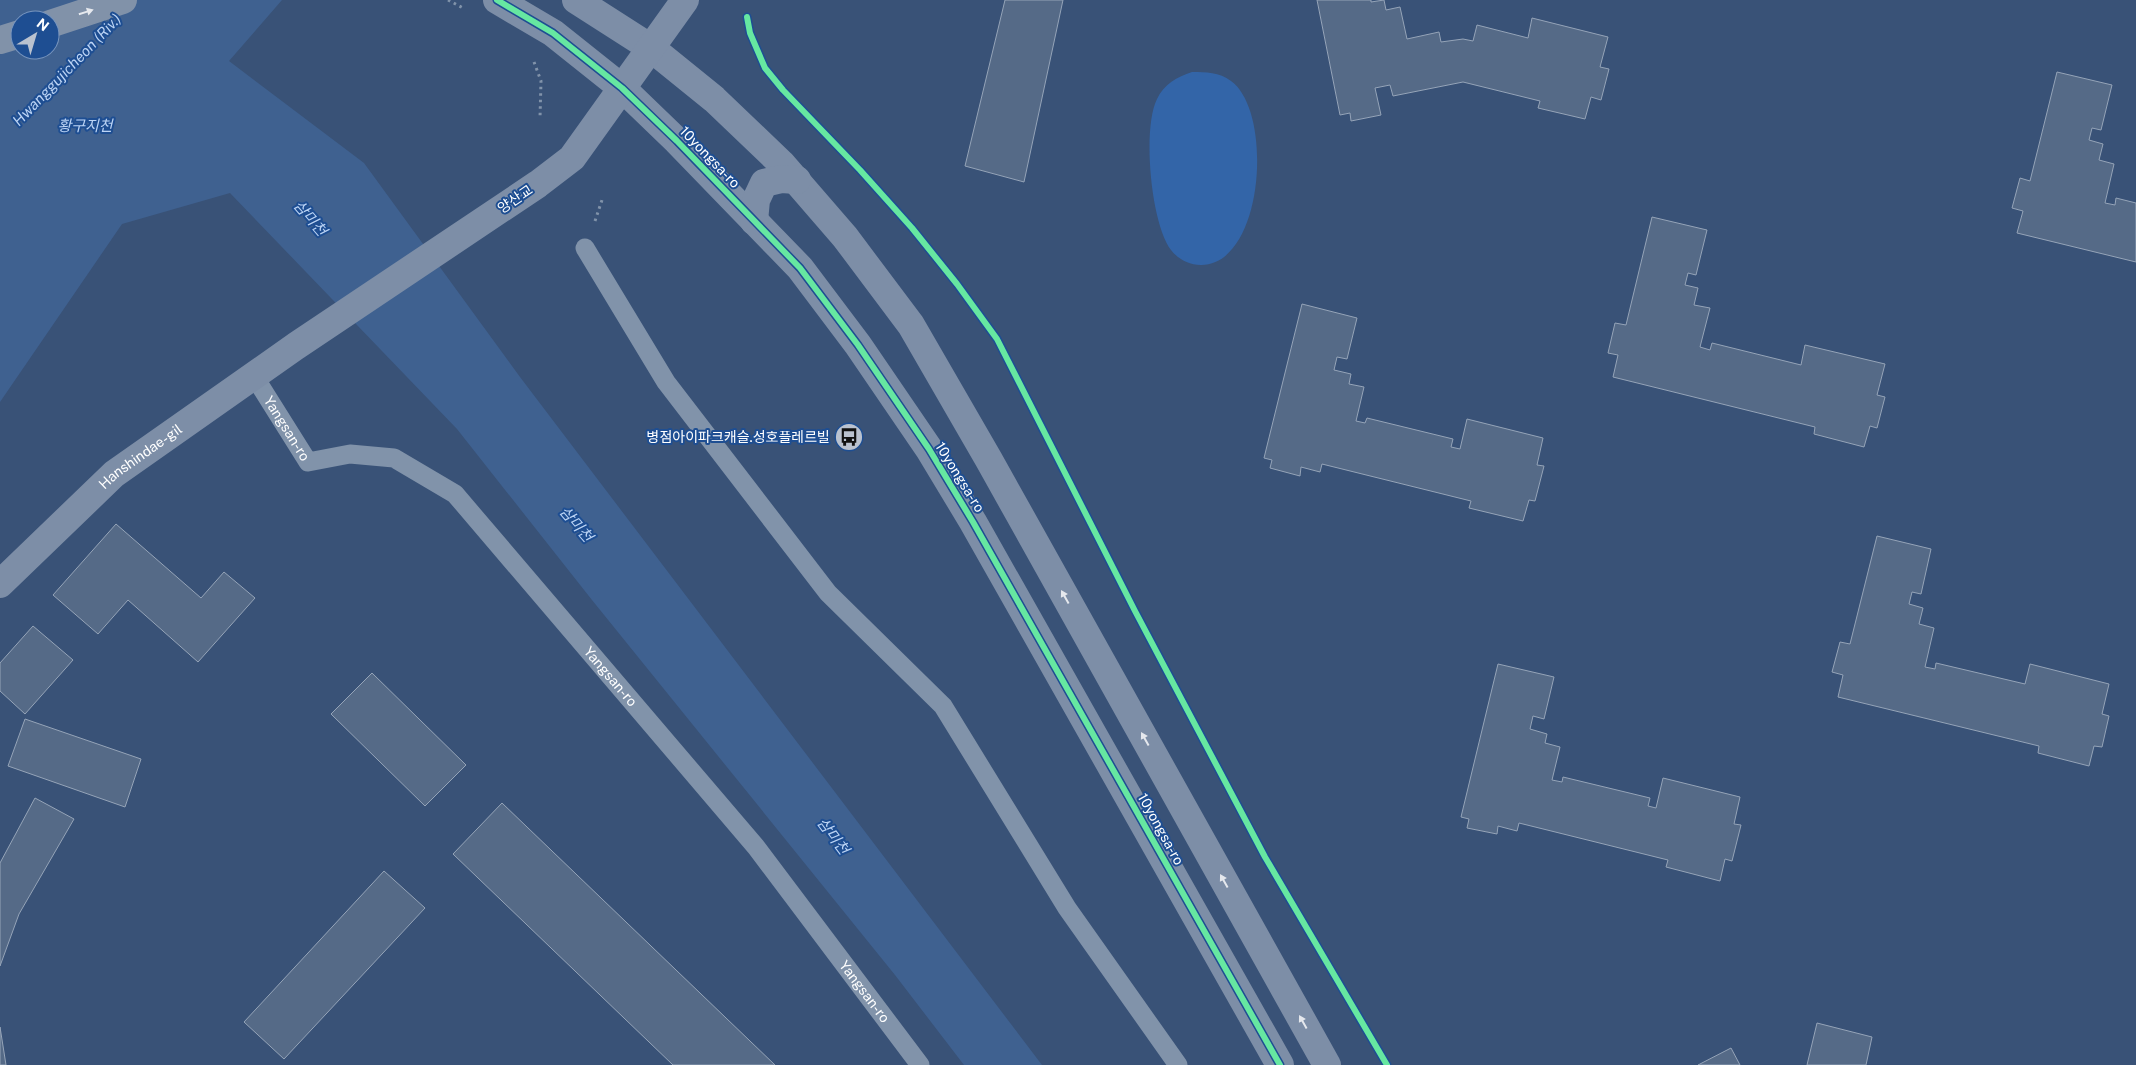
<svg xmlns="http://www.w3.org/2000/svg" width="2136" height="1065" viewBox="0 0 2136 1065" font-family="'Public Sans','Noto Sans KR',sans-serif">
<style>
.green{fill:#3365a8}
.water{fill:#3f6190;fill-rule:evenodd}
.building{fill:#556a87;stroke:#95a4b8}
.lines{fill:none;stroke-linecap:round;stroke-linejoin:round}
.path{stroke:#8193aa;stroke-width:3;stroke-dasharray:2.5 4;stroke-linecap:butt}
.lane{stroke:#8193aa;stroke-width:19}
.secondary{stroke:#7d8ea7;stroke-width:28}
.highway{stroke:#8192a9;stroke-width:28}
.cycleway-casing{stroke:#1e4e92;stroke-width:9}
.cycleway{stroke:#66e7a1;stroke-width:6}
.oneway{fill:#e6e9ee}
.oneway2{fill:#e5e8ed}
.labels{text-anchor:middle;stroke-width:4;stroke-linejoin:round;paint-order:stroke}
.street-label{font-size:14px;fill:#fff;stroke:#1e4e92}
.poi-label{font-size:14px;fill:#fff;stroke:#1e4e92;text-anchor:end}
.water-label{font-size:15px;font-style:italic;fill:#bcd4f5;stroke:#1e4e92}
</style>
<rect width="100%" height="100%" fill="#395277"/>
<path class="green" d="M1192 72C1206 72 1219 72 1231 81 1274 112 1264 265 1201 265 1189 265 1178 259 1171 250 1151 224 1142 129 1157 99 1164 84 1177 77 1192 72Z"/>
<path class="water" d="M0 0H282L229 61 364 163 520 377 1042 1065H964L895 975 592 600 457 429 230 193 122 224 0 402ZM20 20H50V50H20Z"/>
<path class="building" d="M1005 0H1063L1024 182 965 166Z
M1317 0H1371V2L1384 0 1386 10 1400 7 1407 39 1439 32 1441 42 1463 39 1473 41 1477 25 1528 38 1532 18 1608 37 1600 67 1609 69 1601 100 1591 97 1585 119 1538 108 1540 101 1463 82 1393 96 1390 85 1375 88 1381 115 1351 121 1350 113 1340 115Z
M2057 72 2112 85 2101 130 2092 128 2089 140 2103 144 2099 160 2114 164 2105 203 2115 205 2116 198 2136 203V262L2017 233 2023 211 2012 208 2020 178 2030 181Z
M1652 217 1707 230 1696 275 1688 273 1685 285 1698 288 1694 305 1710 308 1700 347 1710 350 1712 343 1801 365 1805 345 1885 364 1877 395 1885 397 1877 428 1870 426 1864 447 1814 434 1815 427 1613 377 1618 355 1608 353 1615 323 1626 325Z
M1302 304 1357 318 1347 359 1337 357 1334 370 1351 374 1349 384 1364 387 1356 421 1365 423 1367 418 1453 439 1451 447 1460 449 1467 419 1543 438 1537 465 1544 466 1535 501 1529 500 1523 521 1469 508 1471 501 1322 464 1320 472 1301 467 1300 476 1270 468 1272 460 1264 458Z
M116 524 201 598 224 572 255 598 198 662 128 600 98 634 53 595Z
M1877 536 1931 549 1921 594 1912 592 1909 604 1923 608 1919 624 1934 628 1925 667 1935 669 1936 663 2025 684 2030 664 2109 684 2102 714 2109 716 2102 747 2094 746 2089 766 2038 753 2039 746 1838 697 1843 675 1832 672 1840 642 1850 644Z
M33 626 73 660 25 714 0 691V663Z
M1498 664 1554 677 1544 719 1533 716 1530 729 1547 734 1545 743 1560 747 1552 780 1562 782 1563 777 1650 798 1648 806 1656 808 1663 778 1740 797 1734 824 1741 825 1732 861 1725 859 1720 881 1666 867 1668 860 1519 823 1517 831 1498 826 1497 834 1467 828 1469 819 1461 817Z
M372 673 466 765 425 806 331 714Z
M25 719 141 759 125 807 8 766Z
M35 798 74 819 19 914 0 966V863Z
M502 803 775 1065H673L453 854Z
M384 871 425 908 284 1059 244 1022Z
M1817 1023 1872 1037 1866 1065H1807Z
M0 1028V1027L6 1065H0Z
M1731 1048 1740 1065H1698Z"/>
<g class="lines">
<path class="path" d="M448 0 465 9
M534 62 541 81 540 118
M595 221 602 200"/>
<g class="lane">
<path d="M585 248 666 382 828 593 943 706 1067 908 1178 1065"/>
<path id="s1" d="M254 376 308 462 350 454 394 458 455 494 756 847 920 1065"/>
</g>
<g class="secondary">
<path d="M497 0 553 33 622 88 677 141 800 268 858 345 929 449 973 522 1280 1065"/>
<path d="M576 0 651 48 714 99 781 163 845 237 911 325 989 460 1327 1065"/>
<path d="M754 221 756 200 764 183 781 179 797 180"/>
<path id="s2" d="M0 584 114 474 296 346 538 184 572 158 685 0"/>
</g>
<path class="highway" d="M50 24 123 0
M0 40 20 34"/>
<defs>
<path id="cycleway" d="M497 0 553 33 622 88 677 141 800 268 858 345 929 449 973 522 1280 1065
M747 17 750 33 765 68 783 90 860 170 912 228 957 284 997 339 1135 611 1265 857 1387 1065"/>
</defs>
<use href="#cycleway" class="cycleway-casing"/>
<use href="#cycleway" class="cycleway"/>
</g>
<defs><path id="oneway-solid" d="M-6-.8H1V-3.2L6.5 0L1 3.2V.8H-6Z" transform="scale(1.25)"/></defs>
<use class="oneway" href="#oneway-solid" transform="translate(86 12) rotate(-18)"/>
<g class="oneway2">
<use href="#oneway-solid" transform="translate(1065 597) rotate(-119)"/>
<use href="#oneway-solid" transform="translate(1145 739) rotate(-119)"/>
<use href="#oneway-solid" transform="translate(1224 881) rotate(-119)"/>
<use href="#oneway-solid" transform="translate(1303 1022) rotate(-119)"/>
</g>
<defs>
<symbol id="bus-disc" viewBox="-11 -11 22 22"><circle r="9.5" fill="#bac2cf" stroke="#1e4e92"/><path d="M-5-6H5V4H4V6H2V4H-2V6H-4V4H-5ZM-3.5-4V0h7V-4ZM-3.5 1.2v1.5H-2V1.2ZM2 1.2v1.5H3.5V1.2Z" fill="#111"/></symbol>
</defs>
<g fill-rule="evenodd">
<use href="#bus-disc" x="833" y="421" width="32" height="32"/>
</g>
<g class="labels">
<g class="street-label">
<text transform="translate(710 157) rotate(46)" y="5">10yongsa-ro</text>
<text transform="translate(515 199) rotate(-34)" y="5">양산교</text>
<text dy="5" stroke="none"><textPath href="#s1" startOffset="62">Yangsan-ro</textPath></text>
<text dy="5" stroke="none"><textPath href="#s2" startOffset="190">Hanshindae-gil</textPath></text>
<text transform="translate(960 477) rotate(58)" y="5">10yongsa-ro</text>
<text dy="5" stroke="none"><textPath href="#s1" startOffset="499">Yangsan-ro</textPath></text>
<text transform="translate(1161 829) rotate(61)" y="5">10yongsa-ro</text>
<text dy="5" stroke="none"><textPath href="#s1" startOffset="904">Yangsan-ro</textPath></text>
</g>
<g class="poi-label">
<text x="830" y="442">병점아이파크캐슬.성호플레르빌</text>
</g>
<g class="water-label">
<text transform="translate(67 70) rotate(-46)" y="5">Hwanggujicheon (Riv.)</text>
<text x="85" y="131">황구지천</text>
<text transform="translate(310 218) rotate(49)" y="5">삼미천</text>
<text transform="translate(576 524) rotate(49)" y="5">삼미천</text>
<text transform="translate(833 836) rotate(53)" y="5">삼미천</text>
</g>
</g>
<g transform="translate(35 35) rotate(38)"><circle r="24" fill="#1e4e92" stroke="#7895be"/>
<path d="M0-4L9 19L0 12L-9 19Z" fill="#bac2cf"/>
<text y="-8" font-size="14" font-weight="bold" text-anchor="middle" fill="#ffffff">N</text>
</g>
</svg>
